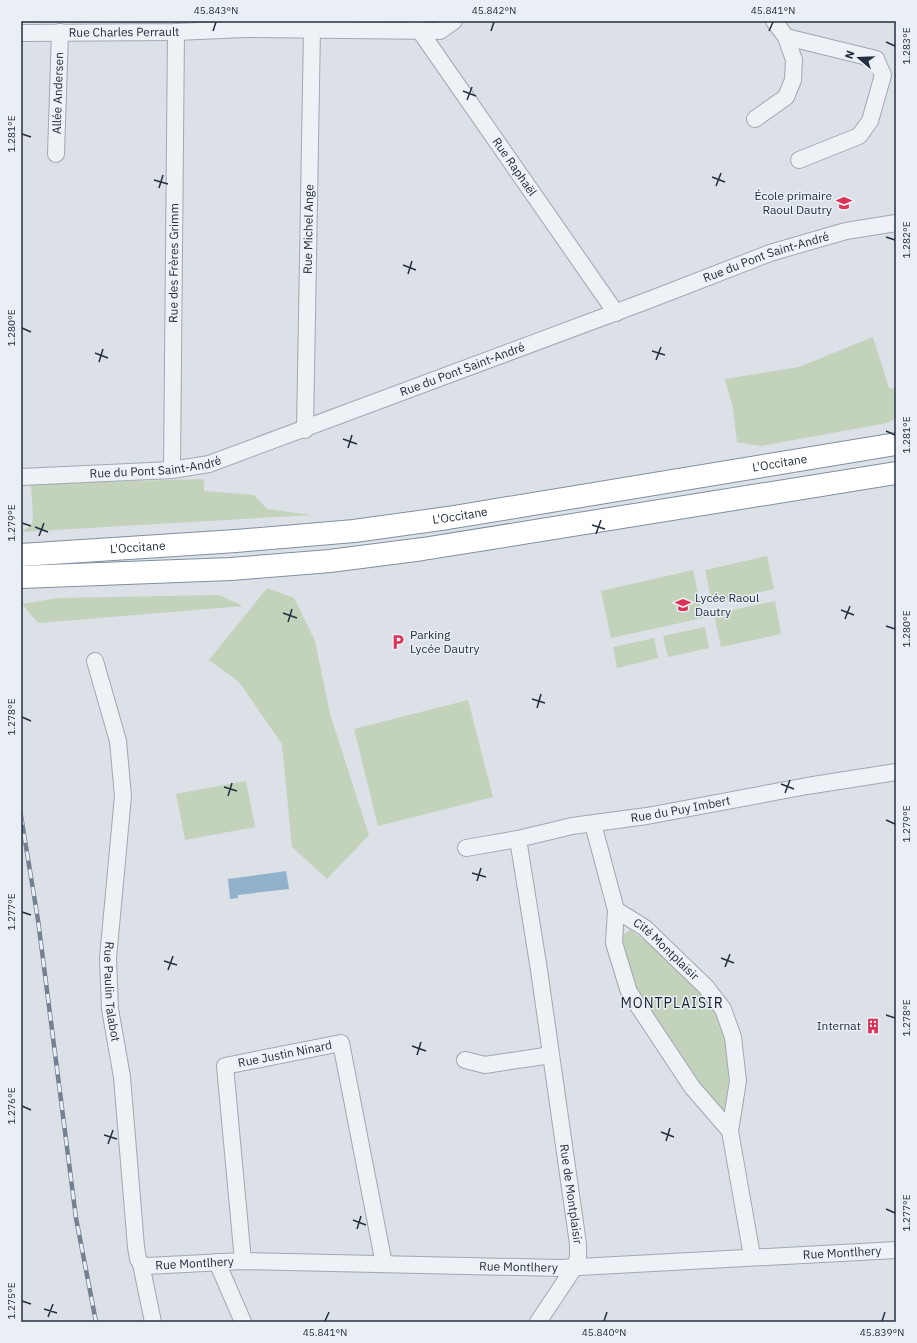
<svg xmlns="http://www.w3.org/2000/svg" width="917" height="1343" viewBox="0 0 917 1343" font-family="'IBM Plex Sans',sans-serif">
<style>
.green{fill:#c2d2bb}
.water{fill:#92b1cc}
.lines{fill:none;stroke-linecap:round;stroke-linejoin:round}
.minor-casing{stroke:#a0a8b1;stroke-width:18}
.motorway-casing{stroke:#818f9f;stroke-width:24}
.minor{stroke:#eef1f5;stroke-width:16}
.motorway{stroke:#fff;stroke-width:22}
.rail-casing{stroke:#738192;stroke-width:4.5}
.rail{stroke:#eaeff5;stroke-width:3;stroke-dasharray:9;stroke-linecap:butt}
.ticks{fill:none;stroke:#242f3f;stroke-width:1.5}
.labels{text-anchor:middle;stroke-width:3;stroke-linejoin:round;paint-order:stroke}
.street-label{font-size:12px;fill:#242f3f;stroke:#eaeff5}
.poi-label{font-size:12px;fill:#242f3f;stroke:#eaeff5;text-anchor:end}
.quarter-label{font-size:14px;letter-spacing:1px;fill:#16202f;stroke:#eaeff5}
.neatline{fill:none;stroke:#242f3f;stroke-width:1.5}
.ticks-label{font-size:10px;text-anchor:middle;fill:#242f3f}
</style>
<rect width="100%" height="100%" fill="#dbe1e7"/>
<path class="green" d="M873 337 889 388 896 389V418L887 423 761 446 737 442 733 408 725 379 799 367Z
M204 479V491L254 495 267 509 311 515 21 532 31 525 33 519 31 484Z
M767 556 774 589 712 603 705 570Z
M693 570 703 618 611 638 601 591Z
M267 588 294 598 315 641 330 714 369 835 327 879 292 847 282 744 239 682 209 660Z
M219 595 243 606 38 623 22 604 58 598Z
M775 601 781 634 721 647 714 614Z
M705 627 709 648 668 657 663 636Z
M654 638 658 658 617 668 613 647Z
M468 700 493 797 378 826 354 729Z
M246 781 255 827 185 840 176 794Z
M630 930 668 957 716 1010 729 1045 728 1108 724 1112 702 1088 634 987 622 936Z"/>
<path class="water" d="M286 871 289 889 238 895V898L230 899 228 879Z"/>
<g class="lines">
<defs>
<g id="minor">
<path id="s1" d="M415 24 616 313"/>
<path id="s2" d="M21 33 176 32 245 29 440 31 454 21"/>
<path d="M786 37 876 59 883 75 870 121 859 136 799 160"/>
<path d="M755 119 786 97 793 80 794 60 786 37 774 21"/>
<path id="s3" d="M56 154 60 32"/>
<path id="s4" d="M305 430 312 29"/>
<path id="s5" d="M172 470 176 32"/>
<path id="s6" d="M21 477 172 470 209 464 649 300 770 253 846 231 896 223"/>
<path id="s7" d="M95 661 118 741 123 796 108 958 110 1009 122 1077 136 1247 138 1259 141 1264 153 1322"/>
<path d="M593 824 616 910 614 943 629 992 692 1087 730 1131"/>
<path id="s8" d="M518 839 539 970 578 1244V1258L574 1268 538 1322"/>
<path id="s9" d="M466 848 518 839 572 826 647 816 807 786 896 772"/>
<path id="s10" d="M616 910 645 928 706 987 723 1009 733 1037 738 1081 730 1131 752 1256"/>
<path d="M465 1060 485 1065 551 1055"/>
<path id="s11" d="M243 1261 225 1066 341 1043 384 1264"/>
<path d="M217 1262 243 1322"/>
<path id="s12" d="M141 1264 147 1266 243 1261 560 1268 896 1250"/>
</g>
<g id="motorway">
<path id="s13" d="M21 555 236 541 354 531 448 518 896 444"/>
<path d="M21 577 231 569 330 561 423 549 896 473"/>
</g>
</defs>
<use href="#minor" class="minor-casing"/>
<use href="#motorway" class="motorway-casing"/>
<use href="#minor" class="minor"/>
<use href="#motorway" class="motorway"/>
<defs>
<path id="rail" d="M21 816 38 920 76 1218 96 1322"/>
</defs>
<use href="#rail" class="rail-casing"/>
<use href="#rail" class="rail"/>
</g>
<path class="ticks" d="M213 31 216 22M491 31 494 22M769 31 773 22M886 42 895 46M463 91 476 96M467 100 472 87M22 134 31 137M712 177 725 182M154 180 168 184M716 186 721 173M159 188 163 175M886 237 895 240M403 265 416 270M408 274 412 261M22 328 31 332M652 351 665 355M95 353 108 358M656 360 661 347M99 362 103 349M886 431 895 435M343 439 357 444M348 448 352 435M22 523 31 526M592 525 605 529M35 527 48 532M596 534 601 520M39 536 44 523M841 610 854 615M283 613 297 618M845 619 850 606M288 622 292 609M886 626 895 629M532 699 545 703M537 708 541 694M22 717 31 721M781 784 794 789M224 787 237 791M785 793 790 780M228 796 232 783M886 820 895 824M472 873 486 877M477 881 481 868M22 912 31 915M721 958 734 963M164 961 177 965M725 967 730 954M168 970 173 956M886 1015 895 1018M412 1046 426 1051M417 1055 421 1042M22 1106 31 1110M661 1132 674 1137M104 1135 117 1139M666 1141 670 1128M108 1144 113 1130M886 1209 895 1213M353 1220 366 1225M357 1229 361 1216M22 1301 31 1304M44 1309 57 1313M48 1317 53 1304M325 1321 329 1312M604 1321 607 1312M882 1321 885 1312"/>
<defs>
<symbol id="school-bare" viewBox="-9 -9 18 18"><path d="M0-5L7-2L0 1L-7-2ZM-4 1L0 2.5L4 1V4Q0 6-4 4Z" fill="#db3255" stroke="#eaeff5" stroke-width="2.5" paint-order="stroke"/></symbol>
<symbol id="parking-bare" viewBox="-9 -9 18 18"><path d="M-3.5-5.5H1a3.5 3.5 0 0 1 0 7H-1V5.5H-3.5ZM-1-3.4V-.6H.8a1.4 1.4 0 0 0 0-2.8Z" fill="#db3255" stroke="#eaeff5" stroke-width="2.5" paint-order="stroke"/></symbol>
<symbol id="building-bare" viewBox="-9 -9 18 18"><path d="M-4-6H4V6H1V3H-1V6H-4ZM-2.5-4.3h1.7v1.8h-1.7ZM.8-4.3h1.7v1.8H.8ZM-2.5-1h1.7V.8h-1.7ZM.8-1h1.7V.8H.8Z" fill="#db3255" stroke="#eaeff5" stroke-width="2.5" paint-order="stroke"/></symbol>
</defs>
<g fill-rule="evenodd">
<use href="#school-bare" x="833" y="192" width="22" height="22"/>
<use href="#school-bare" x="672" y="594" width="22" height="22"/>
<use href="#parking-bare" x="387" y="631" width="22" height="22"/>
<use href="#building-bare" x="862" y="1015" width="22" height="22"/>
</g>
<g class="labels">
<g class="street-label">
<text dy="4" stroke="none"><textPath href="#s2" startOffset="103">Rue Charles Perrault</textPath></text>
<text dy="4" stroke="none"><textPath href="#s3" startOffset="61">Allée Andersen</textPath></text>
<text dy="4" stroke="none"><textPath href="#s1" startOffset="174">Rue Raphaël</textPath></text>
<text dy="4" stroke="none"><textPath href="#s4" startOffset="201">Rue Michel Ange</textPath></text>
<text dy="4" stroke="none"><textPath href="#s6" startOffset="783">Rue du Pont Saint-André</textPath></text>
<text dy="4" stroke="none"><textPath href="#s5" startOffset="207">Rue des Frères Grimm</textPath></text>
<text dy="4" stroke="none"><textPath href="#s6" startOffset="459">Rue du Pont Saint-André</textPath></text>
<text dy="4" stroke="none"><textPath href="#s13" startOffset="765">L'Occitane</textPath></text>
<text dy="4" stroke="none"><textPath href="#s6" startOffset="135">Rue du Pont Saint-André</textPath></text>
<text dy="4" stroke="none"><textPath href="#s13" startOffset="441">L'Occitane</textPath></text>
<text dy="4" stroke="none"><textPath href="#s13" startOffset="117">L'Occitane</textPath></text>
<text dy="4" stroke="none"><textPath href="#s9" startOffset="218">Rue du Puy Imbert</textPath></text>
<text dy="4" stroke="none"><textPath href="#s10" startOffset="64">Cité Montplaisir</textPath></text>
<text dy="4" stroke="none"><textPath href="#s7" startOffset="335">Rue Paulin Talabot</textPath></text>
<text dy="4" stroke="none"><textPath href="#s11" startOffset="257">Rue Justin Ninard</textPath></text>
<text dy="4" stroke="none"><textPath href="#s8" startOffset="359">Rue de Montplaisir</textPath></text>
<text dy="4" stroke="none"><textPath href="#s12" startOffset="702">Rue Montlhery</textPath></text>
<text dy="4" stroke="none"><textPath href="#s12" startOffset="54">Rue Montlhery</textPath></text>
<text dy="4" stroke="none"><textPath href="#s12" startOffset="378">Rue Montlhery</textPath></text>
</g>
<g class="poi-label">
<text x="832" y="200">École primaire<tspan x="832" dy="14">Raoul Dautry</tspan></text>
<text x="695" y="602" text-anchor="start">Lycée Raoul<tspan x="695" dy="14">Dautry</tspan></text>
<text x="410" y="639" text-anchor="start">Parking<tspan x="410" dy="14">Lycée Dautry</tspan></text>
<text x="861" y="1030">Internat</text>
</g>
<g class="quarter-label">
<text x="672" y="1008">MONTPLAISIR</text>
</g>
</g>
<rect width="917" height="1343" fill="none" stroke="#eaeff5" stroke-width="44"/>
<g transform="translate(859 58) rotate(289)" stroke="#eaeff5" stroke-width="3" paint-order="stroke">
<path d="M0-3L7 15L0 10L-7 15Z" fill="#242f3f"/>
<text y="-6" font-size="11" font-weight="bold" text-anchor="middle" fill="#242f3f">N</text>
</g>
<rect x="22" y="22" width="873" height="1299" class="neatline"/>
<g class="ticks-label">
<text x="216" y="14">45.843°N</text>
<text x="494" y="14">45.842°N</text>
<text x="773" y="14">45.841°N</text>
<text transform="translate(906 46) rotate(-90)" y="4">1.283°E</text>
<text transform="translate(11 134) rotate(-90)" y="4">1.281°E</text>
<text transform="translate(906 240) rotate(-90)" y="4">1.282°E</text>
<text transform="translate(11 328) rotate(-90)" y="4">1.280°E</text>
<text transform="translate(906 435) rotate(-90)" y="4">1.281°E</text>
<text transform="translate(11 523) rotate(-90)" y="4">1.279°E</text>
<text transform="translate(906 629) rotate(-90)" y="4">1.280°E</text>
<text transform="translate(11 717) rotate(-90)" y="4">1.278°E</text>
<text transform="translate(906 824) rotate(-90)" y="4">1.279°E</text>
<text transform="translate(11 912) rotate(-90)" y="4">1.277°E</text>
<text transform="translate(906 1018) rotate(-90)" y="4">1.278°E</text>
<text transform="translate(11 1106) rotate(-90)" y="4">1.276°E</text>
<text transform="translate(906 1213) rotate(-90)" y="4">1.277°E</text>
<text transform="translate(11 1301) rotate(-90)" y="4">1.275°E</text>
<text x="325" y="1336">45.841°N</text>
<text x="604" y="1336">45.840°N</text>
<text x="882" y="1336">45.839°N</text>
</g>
</svg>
